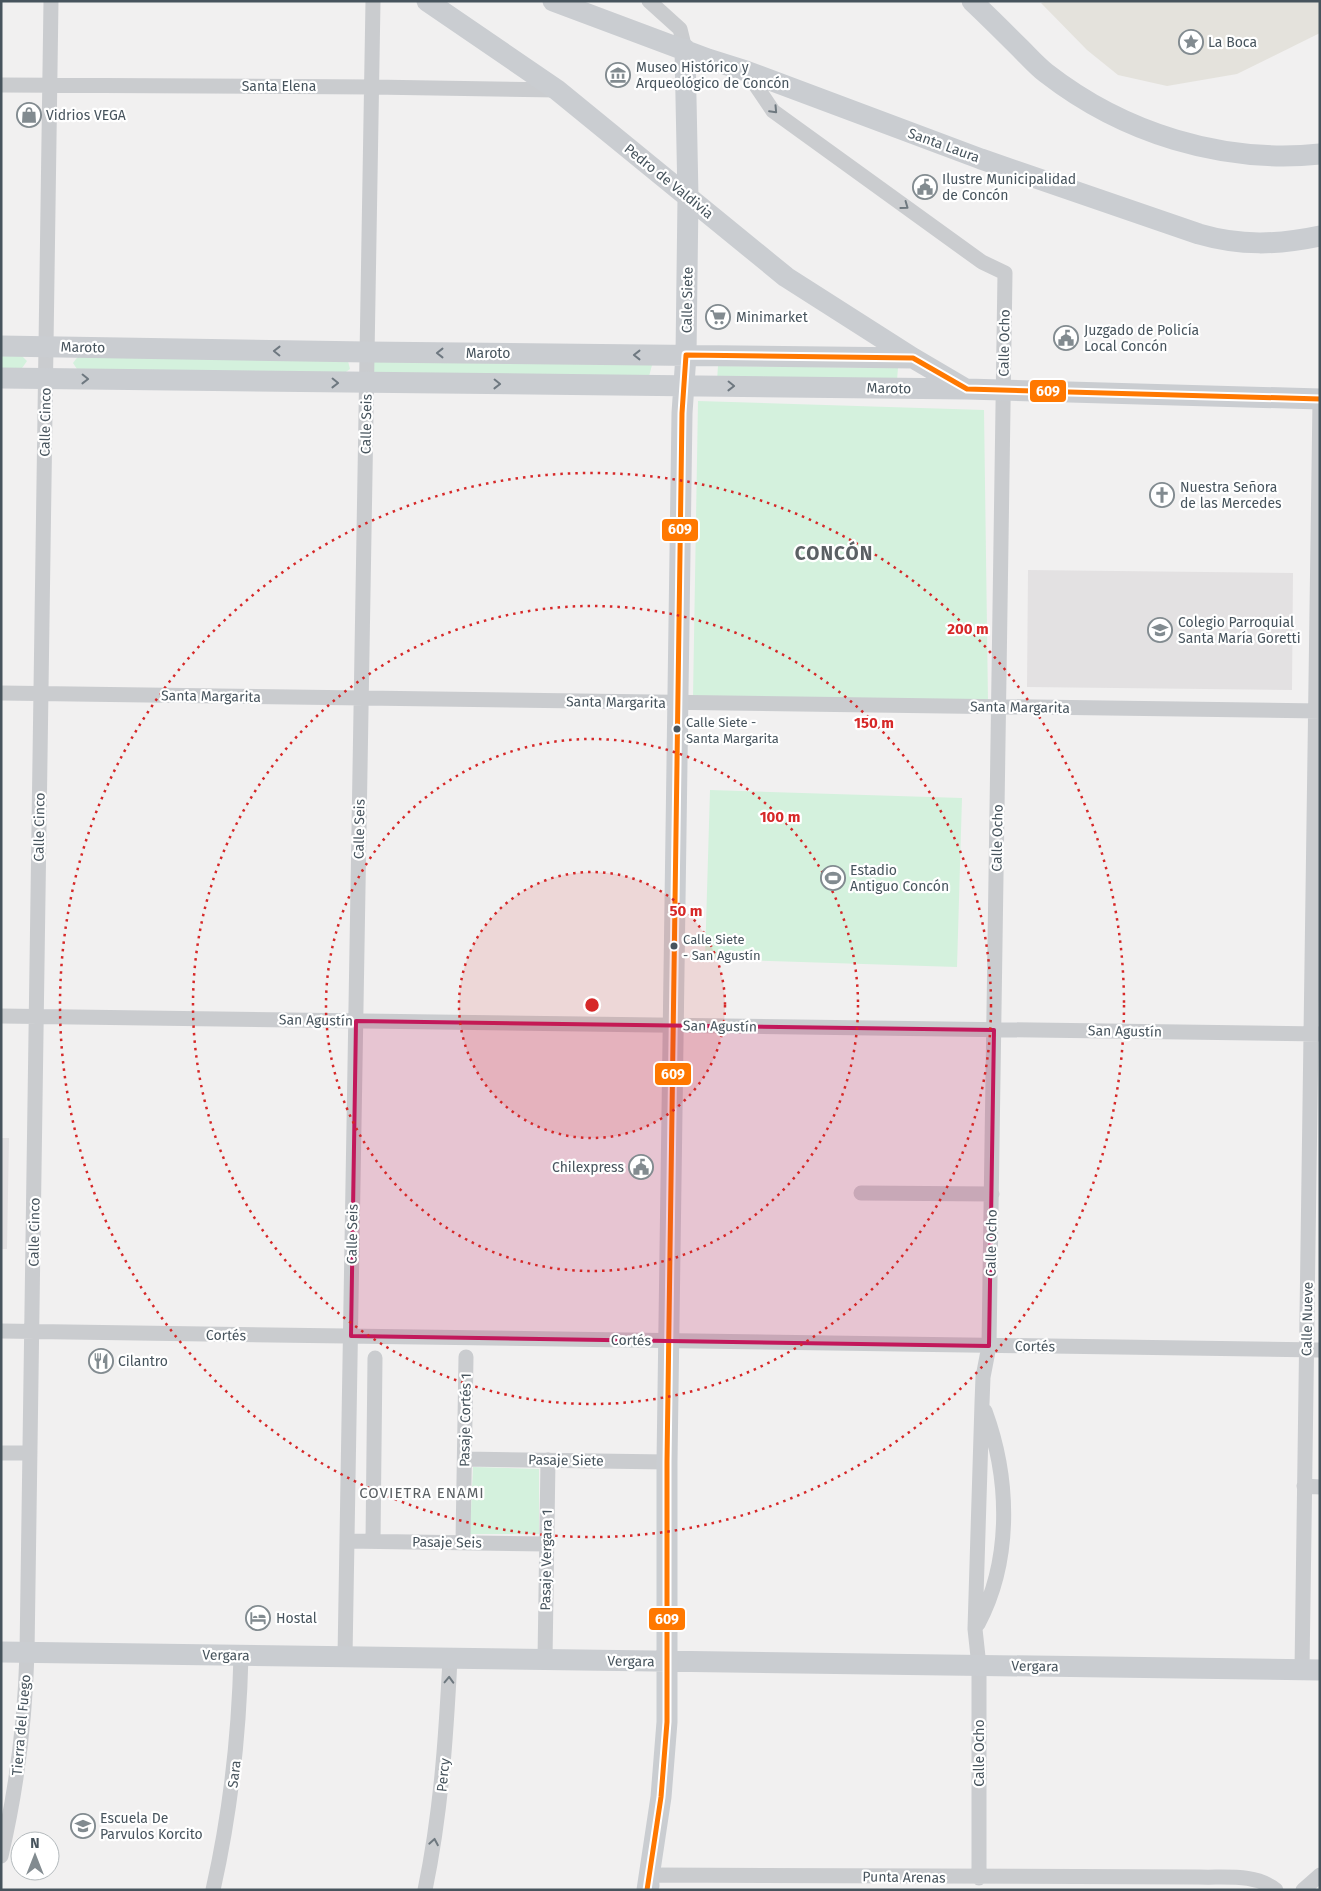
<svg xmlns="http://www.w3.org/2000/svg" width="1321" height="1891" viewBox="0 0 1321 1891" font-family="'Fira Sans',sans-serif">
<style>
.education{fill:#e3e1e2}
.green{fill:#d4f1dd}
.sand{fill:#e4e2dc}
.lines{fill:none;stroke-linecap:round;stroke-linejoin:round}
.street{stroke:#cacccf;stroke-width:15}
.secondary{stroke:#cacdd1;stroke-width:21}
.bus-1-casing{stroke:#fff;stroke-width:9}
.bus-1{stroke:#ff7800;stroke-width:5}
.oneway{stroke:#6e787f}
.oneway2{stroke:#6e7880}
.marked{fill:#c2185b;fill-opacity:0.2;stroke:#c2185b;stroke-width:4;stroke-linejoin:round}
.ring{fill:none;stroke:#d62828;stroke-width:2.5;stroke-dasharray:2.5 5}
.bus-dot{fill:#47545d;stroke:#fff;stroke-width:2}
.labels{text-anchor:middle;stroke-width:4.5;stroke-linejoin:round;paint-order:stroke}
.bus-label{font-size:13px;fill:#47545d;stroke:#fff;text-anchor:start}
.poi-label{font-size:14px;fill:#47545d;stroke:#fff;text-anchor:start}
.street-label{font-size:14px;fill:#47545d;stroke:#fff}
.neighbourhood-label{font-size:15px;letter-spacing:1px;fill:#5b6064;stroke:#fff}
.district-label{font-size:19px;font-weight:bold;letter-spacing:1px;fill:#5b6064;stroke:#fff}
.centre{fill:#d62828;stroke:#fff;stroke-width:2.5}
.ring-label{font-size:15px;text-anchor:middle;font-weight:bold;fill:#d62828;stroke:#fff;stroke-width:4.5;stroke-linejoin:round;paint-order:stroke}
.line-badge{stroke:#fff;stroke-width:2}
.badge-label{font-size:14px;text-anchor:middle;font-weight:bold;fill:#fff}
</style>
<rect width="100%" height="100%" fill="#f1f0f0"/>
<path class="education" d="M1028 570 1293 573 1292 690 1027 687Z
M1 1138H9L7 1249H1Z"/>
<path class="green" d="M1 353 20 354 27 361 20 371H1Z
M79 355 348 361 350 369 343 374 79 372 73 363Z
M370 361 652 365 648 380 374 378Z
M718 366 898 368 897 380 717 381Z
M698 401 984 410 988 702 693 698Z
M710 790 962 798 957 967 705 959Z
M473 1467 539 1469V1534H470Z"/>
<path class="sand" d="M1048 1H1320V33L1237 74 1167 86 1118 75 1087 50 1041 3Z"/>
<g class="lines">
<path class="street" d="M649 1 680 29 685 49
M746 71 773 111 982 262 1005 273 989 1346 983 1377 982 1403 975 1629 979 1666V1878
M1 85 372 87 557 90
M1 693 1320 711
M1 1016 1320 1034
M861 1193 992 1194
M1 1331 1320 1350
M1 1453H30
M465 1459 667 1462
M1304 1486 1320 1487
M347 1541 547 1544
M373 1541 375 1358
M463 1542 466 1357
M978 1624C1012 1560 1010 1479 985 1411
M345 1657 373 1
M545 1660 548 1460
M1302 1670 1320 399
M1 1856C17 1788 25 1721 27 1653L51 1
M652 1886 651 1875 1199 1877C1224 1878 1255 1873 1276 1890
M213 1890C231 1810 239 1737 241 1656
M425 1890C441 1813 446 1737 450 1659
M1303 1890 1320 1875"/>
<path class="secondary" d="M427 1 557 90 786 277 913 358 964 388
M553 1 708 59 746 71 981 159 1199 234C1240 246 1278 245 1320 236
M972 1C989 17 1005 33 1021 49 1029 57 1037 66 1046 73 1123 133 1222 164 1320 154
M1 346 367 352 913 358
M1 378 967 389 1320 399
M1 1652 1320 1670
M647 1890 661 1797 667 1722V1462L682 413 686 355 688 197 685 49"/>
<defs>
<path id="bus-1" d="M647 1890 661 1797 667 1722V1462L682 413 686 355 913 358 967 389 1320 399"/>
</defs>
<use href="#bus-1" class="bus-1-casing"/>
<use href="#bus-1" class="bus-1"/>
</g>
<defs><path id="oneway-chevron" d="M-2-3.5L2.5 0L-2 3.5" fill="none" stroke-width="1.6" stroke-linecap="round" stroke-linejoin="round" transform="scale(1.25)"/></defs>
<g class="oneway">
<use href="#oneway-chevron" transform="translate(774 110) rotate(47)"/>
<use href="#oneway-chevron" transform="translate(905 206) rotate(36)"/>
<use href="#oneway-chevron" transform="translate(449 1680) rotate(-88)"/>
<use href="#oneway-chevron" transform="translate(434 1842) rotate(-80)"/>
</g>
<g class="oneway2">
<use href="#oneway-chevron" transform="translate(277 351) rotate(-179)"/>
<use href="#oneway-chevron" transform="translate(440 353) rotate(-180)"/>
<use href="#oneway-chevron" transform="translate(637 355) rotate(-180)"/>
<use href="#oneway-chevron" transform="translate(85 379) rotate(1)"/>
<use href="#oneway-chevron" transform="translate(335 383) rotate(1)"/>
<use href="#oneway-chevron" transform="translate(497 384) rotate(1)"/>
<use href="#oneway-chevron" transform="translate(731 386) rotate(1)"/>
</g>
<path class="marked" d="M356 1021 994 1030 989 1346 351 1336Z"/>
<circle cx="592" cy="1005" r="133" fill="#d62828" fill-opacity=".12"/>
<g class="ring">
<circle cx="592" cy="1005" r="133"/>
<circle cx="592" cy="1005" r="266"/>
<circle cx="592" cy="1005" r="399"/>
<circle cx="592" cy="1005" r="532"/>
</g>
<defs>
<symbol id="sight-ring" viewBox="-11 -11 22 22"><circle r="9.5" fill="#fff" stroke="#828b90" stroke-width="1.5"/><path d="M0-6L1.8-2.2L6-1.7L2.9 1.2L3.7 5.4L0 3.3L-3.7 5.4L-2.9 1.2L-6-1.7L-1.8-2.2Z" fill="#828b90"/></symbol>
<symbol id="museum-ring" viewBox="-11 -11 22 22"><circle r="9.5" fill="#fff" stroke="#828b90" stroke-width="1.5"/><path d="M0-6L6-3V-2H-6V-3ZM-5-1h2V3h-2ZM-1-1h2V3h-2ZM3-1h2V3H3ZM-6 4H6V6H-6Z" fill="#828b90"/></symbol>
<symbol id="shop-ring" viewBox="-11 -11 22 22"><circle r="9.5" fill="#fff" stroke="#828b90" stroke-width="1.5"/><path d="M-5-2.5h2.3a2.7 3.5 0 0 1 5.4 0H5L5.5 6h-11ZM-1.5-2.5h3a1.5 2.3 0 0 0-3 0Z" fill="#828b90"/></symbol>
<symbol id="civic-ring" viewBox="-11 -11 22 22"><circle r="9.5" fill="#fff" stroke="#828b90" stroke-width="1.5"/><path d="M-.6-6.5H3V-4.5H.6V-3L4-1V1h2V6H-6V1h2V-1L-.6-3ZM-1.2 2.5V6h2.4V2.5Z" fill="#828b90"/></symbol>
<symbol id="supermarket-ring" viewBox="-11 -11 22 22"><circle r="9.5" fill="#fff" stroke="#828b90" stroke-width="1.5"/><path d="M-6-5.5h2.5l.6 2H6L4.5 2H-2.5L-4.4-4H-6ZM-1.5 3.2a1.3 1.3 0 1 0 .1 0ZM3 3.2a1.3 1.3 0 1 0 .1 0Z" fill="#828b90"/></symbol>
<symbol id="church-ring" viewBox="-11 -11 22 22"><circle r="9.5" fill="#fff" stroke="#828b90" stroke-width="1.5"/><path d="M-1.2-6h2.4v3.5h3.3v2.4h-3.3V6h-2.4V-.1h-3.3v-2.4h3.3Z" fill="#828b90"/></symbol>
<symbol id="school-ring" viewBox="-11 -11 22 22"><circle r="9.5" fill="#fff" stroke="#828b90" stroke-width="1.5"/><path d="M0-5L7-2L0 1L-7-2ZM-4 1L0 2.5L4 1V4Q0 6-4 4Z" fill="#828b90"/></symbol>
<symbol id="stadium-ring" viewBox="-11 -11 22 22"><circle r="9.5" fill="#fff" stroke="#828b90" stroke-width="1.5"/><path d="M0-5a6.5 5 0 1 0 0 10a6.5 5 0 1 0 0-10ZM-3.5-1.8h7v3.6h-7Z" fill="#828b90"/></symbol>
<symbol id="restaurant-ring" viewBox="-11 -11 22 22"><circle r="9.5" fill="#fff" stroke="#828b90" stroke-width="1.5"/><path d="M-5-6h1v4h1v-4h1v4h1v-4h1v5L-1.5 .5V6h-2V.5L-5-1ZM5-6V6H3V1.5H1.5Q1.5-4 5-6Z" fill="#828b90"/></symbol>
<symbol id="hotel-ring" viewBox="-11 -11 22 22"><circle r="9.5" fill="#fff" stroke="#828b90" stroke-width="1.5"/><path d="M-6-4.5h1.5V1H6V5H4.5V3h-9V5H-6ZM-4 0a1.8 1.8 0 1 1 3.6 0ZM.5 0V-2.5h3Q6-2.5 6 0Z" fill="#828b90"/></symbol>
</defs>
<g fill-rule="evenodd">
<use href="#sight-ring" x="1177" y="28" width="28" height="28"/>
<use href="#museum-ring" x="604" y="61" width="28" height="28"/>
<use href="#shop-ring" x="15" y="101" width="28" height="28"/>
<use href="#civic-ring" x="911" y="173" width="28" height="28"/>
<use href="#supermarket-ring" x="704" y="303" width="28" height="28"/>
<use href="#civic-ring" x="1052" y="324" width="28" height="28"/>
<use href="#church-ring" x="1148" y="481" width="28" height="28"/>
<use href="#school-ring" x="1146" y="616" width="28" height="28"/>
<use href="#stadium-ring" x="819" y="864" width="28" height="28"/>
<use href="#civic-ring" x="627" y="1153" width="28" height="28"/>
<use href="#restaurant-ring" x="87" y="1347" width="28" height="28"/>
<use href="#hotel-ring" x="244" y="1604" width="28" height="28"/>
<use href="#school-ring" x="69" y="1812" width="28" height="28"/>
</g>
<g class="bus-dot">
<circle cx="677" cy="729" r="4.5"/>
<circle cx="674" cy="946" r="4.5"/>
</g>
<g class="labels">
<g class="bus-label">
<text x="686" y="727">Calle Siete -<tspan x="686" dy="16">Santa Margarita</tspan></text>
<text x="683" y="944">Calle Siete<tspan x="683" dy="16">- San Agustín</tspan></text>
</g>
<g class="poi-label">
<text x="1208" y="47">La Boca</text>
<text x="636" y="72">Museo Histórico y<tspan x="636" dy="16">Arqueológico de Concón</tspan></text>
<text x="46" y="120">Vidrios VEGA</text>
<text x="942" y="184">Ilustre Municipalidad<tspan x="942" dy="16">de Concón</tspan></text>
<text x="736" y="322">Minimarket</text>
<text x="1084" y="335">Juzgado de Policía<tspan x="1084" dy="16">Local Concón</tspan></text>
<text x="1180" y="492">Nuestra Señora<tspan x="1180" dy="16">de las Mercedes</tspan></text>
<text x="1178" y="627">Colegio Parroquial<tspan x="1178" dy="16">Santa María Goretti</tspan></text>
<text x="850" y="875">Estadio<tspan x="850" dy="16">Antiguo Concón</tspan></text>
<text x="624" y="1172" text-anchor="end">Chilexpress</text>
<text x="118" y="1366">Cilantro</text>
<text x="276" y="1623">Hostal</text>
<text x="100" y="1823">Escuela De<tspan x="100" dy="16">Parvulos Korcito</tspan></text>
</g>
<g class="street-label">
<text x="279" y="91">Santa Elena</text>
<text transform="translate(944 145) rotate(20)" y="5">Santa Laura</text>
<text transform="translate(669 181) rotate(39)" y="5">Pedro de Valdivia</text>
<text transform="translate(687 300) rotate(-89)" y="5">Calle Siete</text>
<text transform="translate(1004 343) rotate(-89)" y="5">Calle Ocho</text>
<text transform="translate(83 347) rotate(1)" y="5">Maroto</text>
<text x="488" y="358">Maroto</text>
<text transform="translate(889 388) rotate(1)" y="5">Maroto</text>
<text transform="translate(45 422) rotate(-89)" y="5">Calle Cinco</text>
<text transform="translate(366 424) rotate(-89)" y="5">Calle Seis</text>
<text transform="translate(211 696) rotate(1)" y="5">Santa Margarita</text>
<text transform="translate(616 702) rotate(1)" y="5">Santa Margarita</text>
<text transform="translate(1020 707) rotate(1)" y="5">Santa Margarita</text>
<text transform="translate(39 827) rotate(-89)" y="5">Calle Cinco</text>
<text transform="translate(359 829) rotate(-89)" y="5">Calle Seis</text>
<text transform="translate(997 838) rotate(-89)" y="5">Calle Ocho</text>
<text transform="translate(316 1020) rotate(1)" y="5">San Agustín</text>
<text transform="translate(720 1026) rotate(1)" y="5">San Agustín</text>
<text transform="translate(1125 1031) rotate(1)" y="5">San Agustín</text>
<text transform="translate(34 1232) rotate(-89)" y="5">Calle Cinco</text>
<text transform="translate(352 1234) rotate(-89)" y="5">Calle Seis</text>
<text transform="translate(991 1243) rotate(-89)" y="5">Calle Ocho</text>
<text transform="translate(1307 1319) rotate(-89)" y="5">Calle Nueve</text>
<text transform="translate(226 1335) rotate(1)" y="5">Cortés</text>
<text transform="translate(631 1340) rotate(1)" y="5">Cortés</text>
<text transform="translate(1035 1346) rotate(1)" y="5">Cortés</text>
<text transform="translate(465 1420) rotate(-89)" y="5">Pasaje Cortés 1</text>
<text transform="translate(566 1460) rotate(1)" y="5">Pasaje Siete</text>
<text transform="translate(447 1542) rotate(1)" y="5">Pasaje Seis</text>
<text transform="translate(546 1560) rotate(-89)" y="5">Pasaje Vergara 1</text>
<text transform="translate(226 1655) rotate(1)" y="5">Vergara</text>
<text transform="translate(631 1661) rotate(1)" y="5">Vergara</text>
<text transform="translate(1035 1666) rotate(1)" y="5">Vergara</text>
<text transform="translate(21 1725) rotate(-85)" y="5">Tierra del Fuego</text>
<text transform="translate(979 1753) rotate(-90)" y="5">Calle Ocho</text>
<text transform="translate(234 1774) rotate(-83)" y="5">Sara</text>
<text transform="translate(443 1775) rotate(-84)" y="5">Percy</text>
<text transform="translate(904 1877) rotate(1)" y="5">Punta Arenas</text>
</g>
<g class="neighbourhood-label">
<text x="422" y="1498">COVIETRA ENAMI</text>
</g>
<g class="district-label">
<text x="834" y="560">CONCÓN</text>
</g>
</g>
<circle cx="592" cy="1005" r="8" class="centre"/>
<g class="ring-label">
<text x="968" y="634">200 m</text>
<text x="874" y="728">150 m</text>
<text x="780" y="822">100 m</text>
<text x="686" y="916">50 m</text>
</g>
<g class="line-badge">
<rect x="1029" y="379" width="38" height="24" rx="5" fill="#ff7800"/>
<rect x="661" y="518" width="38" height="24" rx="5" fill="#ff7800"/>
<rect x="654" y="1062" width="38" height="24" rx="5" fill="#ff7800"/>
<rect x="648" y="1607" width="38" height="24" rx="5" fill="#ff7800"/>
</g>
<g class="badge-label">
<text x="1048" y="396">609</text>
<text x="680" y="534">609</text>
<text x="673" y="1079">609</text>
<text x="667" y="1624">609</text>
</g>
<rect width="1321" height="1891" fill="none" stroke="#47545d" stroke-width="5"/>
<g transform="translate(35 1856)"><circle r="24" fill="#ffffff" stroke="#b5bbbe"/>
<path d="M0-4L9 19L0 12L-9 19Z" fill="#828b90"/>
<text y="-8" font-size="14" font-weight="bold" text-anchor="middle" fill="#47545d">N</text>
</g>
</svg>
